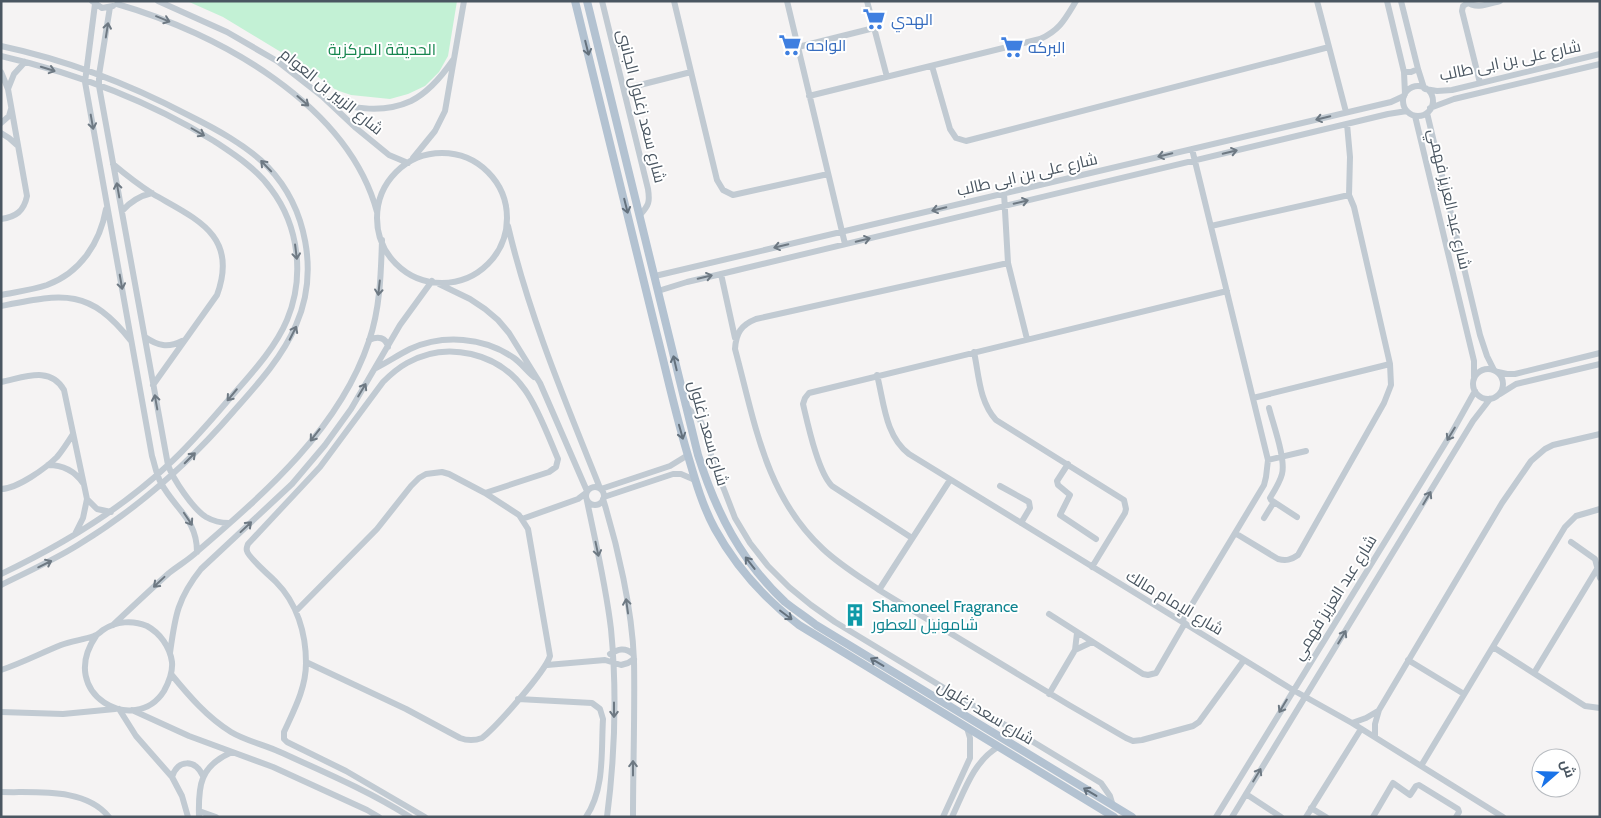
<svg xmlns="http://www.w3.org/2000/svg" width="1601" height="818" viewBox="0 0 1601 818" font-family="Cabin,Cairo,sans-serif">
<style>
.green{fill:#c3f1d5}
.lines{fill:none;stroke-linecap:round;stroke-linejoin:round}
.minor{stroke:#c1cad2;stroke-width:6}
.major{stroke:#b3c2d1;stroke-width:8}
.oneway{stroke:#6e7983}
.oneway2{stroke:#64717d}
.labels{text-anchor:middle;stroke-width:4;stroke-linejoin:round;paint-order:stroke}
.shop-label{font-size:16px;fill:#366cbe;stroke:#fff;text-anchor:start}
.park-label{font-size:16px;fill:#17864f;stroke:#fff}
.street-label{font-size:16px;fill:#4a5661;stroke:#fff}
.culture-label{font-size:16px;fill:#0d838f;stroke:#fff;text-anchor:start}
</style>
<rect width="100%" height="100%" fill="#f5f3f3"/>
<path class="green" d="M187 1H457L448 56 439 72 425 86 408 94 390 99 351 95 336 90 299 63 266 43 223 17Z"/>
<g class="lines">
<path class="minor" d="M92 1 102 8 113 6
M158 1 227 32 277 61 323 97 356 128 389 155 408 163
M602 1 648 189C650 202 649 205 640 215
M674 1 717 180 723 190 733 195 828 174
M787 1 845 244
M867 1 887 77
M1317 1 1346 112
M1387 1 1404 72 1405 94
M1401 1 1418 69 1424 88
M1466 1C1476 10 1488 4 1500 1
M1468 3 1463 6 1462 11 1480 83
M95 4 85 82 152 456C155 465 156 474 161 483 175 509 197 519 197 552
M117 4C218 33 348 104 377 212
M110 7 99 75V86L168 465C173 479 193 509 206 517 213 521 221 523 229 523
M1 46C67 60 129 84 188 115 216 129 246 145 268 167 307 208 319 273 296 325 282 358 256 386 233 412 188 464 137 509 78 545 54 560 27 572 1 585
M798 47 874 28
M1 56C75 73 149 101 214 141 235 155 257 169 271 189 299 226 305 277 287 320 274 351 247 378 225 404 207 425 189 446 168 465 119 511 62 545 1 574
M932 66 950 129 956 138 966 141 1329 47
M1 72 8 89 27 196C24 211 16 217 1 219
M1404 72H1411L1418 69
M1403 101a15 15 0 1 1 30 0a15 15 0 1 1-30 0Z
M8 89 14 74 25 62
M624 89 691 72
M1425 89 1437 91 1452 90 1600 54
M809 96 1040 39C1060 30 1065 19 1076 1
M328 99C353 110 385 113 411 101 429 92 442 76 453 60
M1430 108 1454 99 1600 64
M1427 113 1480 335 1487 356 1494 370
M1415 116 1474 361V377
M1 123 9 116 11 109
M1 133 9 138 18 146
M377 218a65 65 0 1 1 130 0a65 65 0 1 1-130 0Z
M413 158 435 131 445 111 464 1
M113 164C126 175 139 185 153 194 196 219 239 235 217 295L153 385
M1004 193 1008 263 1027 339
M122 211C130 202 139 196 152 193
M508 226C529 316 566 403 600 488
M1211 226 1349 195
M1008 263 756 319C741 325 736 333 735 349 755 423 765 495 823 549 840 565 860 577 879 590L1069 705 1126 738 1133 741 1142 740 1193 726 1199 722 1244 660
M721 274 735 338
M655 276 1391 102 1404 96
M439 284 470 299 485 309 498 320 509 333 540 383 587 491
M658 291 687 282 721 274 1388 114 1407 111
M1 295C16 292 32 290 47 285 80 273 100 243 106 209
M1 306C62 294 89 287 131 341
M145 337C158 346 168 348 182 341
M369 340C378 336 386 337 388 347
M974 352C979 375 979 401 996 420L1124 500 1126 509 1125 513 1092 567
M376 368C388 362 398 355 410 349 443 334 484 337 514 358 521 363 527 371 534 377
M1473 384a15 15 0 1 1 30 0a15 15 0 1 1-30 0Z
M1498 372 1507 374H1515L1600 353
M877 375C884 402 885 436 909 454L1293 690 1352 723 1503 817
M1 382C23 378 50 365 64 390L87 499 83 518 75 534
M1500 394 1516 384 1600 364
M1253 398 1390 364
M685 405 700 420 703 427 713 462 725 492 735 518 750 543 768 566 789 587 811 605 835 622 1101 783 1110 796 1113 806
M1269 408C1273 424 1286 459 1282 474 1280 482 1275 490 1270 498L1271 500 1297 517
M1268 460 1306 451
M1068 464 1057 481 1058 485 1070 495 1060 515 1096 539
M48 465C63 465 74 470 83 483
M1000 486 1029 502 1030 508 1021 523
M586 496a9 9 0 1 1 18 0a9 9 0 1 1-18 0Z
M1 489C17 489 46 468 57 457 63 450 68 442 73 434
M601 489 670 466 688 455
M604 497 673 474H681L695 480
M87 499 97 509 111 512
M603 499C618 547 632 609 634 660 635 712 633 765 633 817
M587 501C596 544 606 586 611 629 617 691 615 755 607 817
M1264 518 1274 502
M522 519 578 499 586 493
M1235 533 1278 559C1286 561 1291 560 1298 555L1384 403 1391 385 1390 364 1354 207 1349 195 1350 157 1347 124
M912 538 832 486C818 472 808 425 803 404L805 398 809 393 1227 291
M1571 542 1595 559 1600 578
M879 590 950 480
M296 611 377 529 411 486 419 478 426 474 442 472 449 474 485 493 519 515 528 529 550 656C545 672 497 726 482 738 474 741 468 741 460 738L406 709 306 662
M1049 614 1143 674 1148 675 1156 673 1185 623
M1182 621 1264 485 1266 477 1268 460 1192 149
M113 625C132 607 150 590 169 573 179 565 190 559 199 550 266 492 340 428 369 341 380 309 381 274 382 240
M1493 647 1585 706 1600 708
M1075 650 1092 642
M170 653C175 617 177 599 201 569L292 484 325 445 351 409 400 325 432 281
M610 654C618 649 625 647 633 654
M1408 660 1464 694
M547 665 605 660 621 665 628 663 634 659
M1 670C22 663 41 653 61 645 71 641 83 640 94 636 98 635 100 632 103 630 116 621 133 620 147 626 160 633 170 647 172 662 173 673 169 682 164 691 135 737 56 694 96 636
M1534 673 1597 569
M171 674C189 696 207 717 231 732 246 741 265 745 280 752 324 772 369 791 410 817
M1049 694 1075 650 1077 633
M518 699 592 703 600 709 603 719C601 751 605 789 586 817
M119 709 136 736 172 777 182 796 188 817
M132 710 189 736 273 767 367 810 379 817
M1 712 63 714 115 709
M1352 723 1366 718 1378 711
M1375 737V724L1379 710 1502 503 1531 461 1545 449 1553 445 1600 434
M1421 766 1565 527 1576 516 1600 509
M172 777C178 759 195 759 203 776
M1 792C36 793 85 787 109 817
M1246 794 1281 817
M1311 808 1326 817
M199 811 216 817
M199 817C198 785 200 766 232 752
M425 817 346 771 287 742 284 739V732C294 710 306 688 306 663 306 633 297 603 276 582 270 576 248 557 247 551 246 548 247 547 248 544L320 467 383 382C390 375 398 368 407 363 447 340 499 353 525 390 538 408 549 438 558 459L556 467 549 472 485 493
M943 817 970 758V738L967 728
M952 817C964 792 973 762 998 747
M1216 817 1451 434 1475 391
M1232 817 1473 421 1490 399
M1306 817 1361 729
M1373 817 1393 783 1410 795 1416 786 1419 785 1458 809 1459 812 1456 817"/>
<path class="major" d="M575 1C603 111 630 221 656 331 667 374 676 417 689 459 696 483 703 507 715 529 736 567 765 599 799 625L1114 817
M587 1 698 455C716 512 741 561 785 602 795 610 806 617 816 625L1132 817"/>
</g>
<defs><path id="oneway-shaft" d="M-6 0H5M1.5-3L5.5 0L1.5 3" fill="none" stroke-width="1.6" stroke-linecap="round" stroke-linejoin="round" transform="scale(1.25)"/></defs>
<g class="oneway">
<use href="#oneway-shaft" transform="translate(163 19) rotate(22)"/>
<use href="#oneway-shaft" transform="translate(107 30) rotate(-81)"/>
<use href="#oneway-shaft" transform="translate(48 69) rotate(17)"/>
<use href="#oneway-shaft" transform="translate(303 101) rotate(41)"/>
<use href="#oneway-shaft" transform="translate(1323 118) rotate(167)"/>
<use href="#oneway-shaft" transform="translate(92 122) rotate(80)"/>
<use href="#oneway-shaft" transform="translate(198 132) rotate(30)"/>
<use href="#oneway-shaft" transform="translate(1230 152) rotate(-13)"/>
<use href="#oneway-shaft" transform="translate(1165 155) rotate(167)"/>
<use href="#oneway-shaft" transform="translate(266 166) rotate(-134)"/>
<use href="#oneway-shaft" transform="translate(118 190) rotate(-100)"/>
<use href="#oneway-shaft" transform="translate(1021 202) rotate(-13)"/>
<use href="#oneway-shaft" transform="translate(939 209) rotate(167)"/>
<use href="#oneway-shaft" transform="translate(863 240) rotate(-13)"/>
<use href="#oneway-shaft" transform="translate(781 246) rotate(167)"/>
<use href="#oneway-shaft" transform="translate(296 252) rotate(83)"/>
<use href="#oneway-shaft" transform="translate(705 277) rotate(-13)"/>
<use href="#oneway-shaft" transform="translate(121 282) rotate(80)"/>
<use href="#oneway-shaft" transform="translate(379 288) rotate(96)"/>
<use href="#oneway-shaft" transform="translate(293 333) rotate(-63)"/>
<use href="#oneway-shaft" transform="translate(362 390) rotate(-59)"/>
<use href="#oneway-shaft" transform="translate(232 395) rotate(130)"/>
<use href="#oneway-shaft" transform="translate(156 402) rotate(-100)"/>
<use href="#oneway-shaft" transform="translate(1451 434) rotate(121)"/>
<use href="#oneway-shaft" transform="translate(315 435) rotate(128)"/>
<use href="#oneway-shaft" transform="translate(190 458) rotate(-45)"/>
<use href="#oneway-shaft" transform="translate(1427 498) rotate(-59)"/>
<use href="#oneway-shaft" transform="translate(188 519) rotate(56)"/>
<use href="#oneway-shaft" transform="translate(246 527) rotate(-43)"/>
<use href="#oneway-shaft" transform="translate(597 549) rotate(78)"/>
<use href="#oneway-shaft" transform="translate(45 564) rotate(-26)"/>
<use href="#oneway-shaft" transform="translate(159 582) rotate(137)"/>
<use href="#oneway-shaft" transform="translate(627 606) rotate(-98)"/>
<use href="#oneway-shaft" transform="translate(1342 637) rotate(-59)"/>
<use href="#oneway-shaft" transform="translate(1283 706) rotate(121)"/>
<use href="#oneway-shaft" transform="translate(614 710) rotate(90)"/>
<use href="#oneway-shaft" transform="translate(633 768) rotate(-90)"/>
<use href="#oneway-shaft" transform="translate(1257 775) rotate(-59)"/>
</g>
<g class="oneway2">
<use href="#oneway-shaft" transform="translate(587 48) rotate(76)"/>
<use href="#oneway-shaft" transform="translate(626 206) rotate(76)"/>
<use href="#oneway-shaft" transform="translate(675 363) rotate(-103)"/>
<use href="#oneway-shaft" transform="translate(681 432) rotate(74)"/>
<use href="#oneway-shaft" transform="translate(750 563) rotate(-128)"/>
<use href="#oneway-shaft" transform="translate(786 615) rotate(37)"/>
<use href="#oneway-shaft" transform="translate(877 662) rotate(-149)"/>
<use href="#oneway-shaft" transform="translate(1090 792) rotate(-149)"/>
</g>
<defs>
<symbol id="supermarket-bare" viewBox="-9 -9 18 18"><path d="M-6-5.5h2.5l.6 2H6L4.5 2H-2.5L-4.4-4H-6ZM-1.5 3.2a1.3 1.3 0 1 0 .1 0ZM3 3.2a1.3 1.3 0 1 0 .1 0Z" fill="#3f7fe0" stroke="#fff" stroke-width="2.5" paint-order="stroke"/></symbol>
<symbol id="building-bare" viewBox="-9 -9 18 18"><path d="M-4-6H4V6H1V3H-1V6H-4ZM-2.5-4.3h1.7v1.8h-1.7ZM.8-4.3h1.7v1.8H.8ZM-2.5-1h1.7V.8h-1.7ZM.8-1h1.7V.8H.8Z" fill="#0f9aa8" stroke="#fff" stroke-width="2.5" paint-order="stroke"/></symbol>
</defs>
<g fill-rule="evenodd">
<use href="#supermarket-bare" x="858" y="3" width="32" height="32"/>
<use href="#supermarket-bare" x="774" y="29" width="32" height="32"/>
<use href="#supermarket-bare" x="996" y="31" width="32" height="32"/>
<use href="#building-bare" x="839" y="599" width="32" height="32"/>
</g>
<g class="labels">
<g class="shop-label">
<text x="891" y="25">الهدي</text>
<text x="806" y="51">الواحه</text>
<text x="1028" y="53">البركه</text>
</g>
<g class="park-label">
<text x="382" y="55">الحديقة المركزية</text>
</g>
<g class="street-label">
<text transform="translate(1510 60) rotate(-12)" y="6">شارع على بن ابى طالب</text>
<text transform="translate(332 91) rotate(39)" y="6">شارع الزبير بن العوام</text>
<text transform="translate(642 106) rotate(76)" y="6">شارع سعد زغلول الجانبى</text>
<text transform="translate(1027 174) rotate(-13)" y="6">شارع على بن ابى طالب</text>
<text transform="translate(1450 199) rotate(77)" y="6">شارع عبد العزيز فهمي</text>
<text transform="translate(709 433) rotate(74)" y="6">شارع سعد زغلول</text>
<text transform="translate(1334 597) rotate(-58)" y="6">شارع عبد العزيز فهمي</text>
<text transform="translate(1175 602) rotate(31)" y="6">شارع الإمام مالك</text>
<text transform="translate(986 712) rotate(31)" y="6">شارع سعد زغلول</text>
</g>
<g class="culture-label">
<text x="872" y="612">Shamoneel Fragrance<tspan x="872" dy="18">شامونيل للعطور</tspan></text>
</g>
</g>
<rect width="1601" height="818" fill="none" stroke="#4a5661" stroke-width="5"/>
<g transform="translate(1556 773) rotate(70)"><circle r="24" fill="#ffffff" stroke="#b7bbc0"/>
<path d="M0-4L9 19L0 12L-9 19Z" fill="#1a73e8"/>
<text y="-8" font-size="14" font-weight="bold" text-anchor="middle" fill="#4a5661">ش</text>
</g>
</svg>
